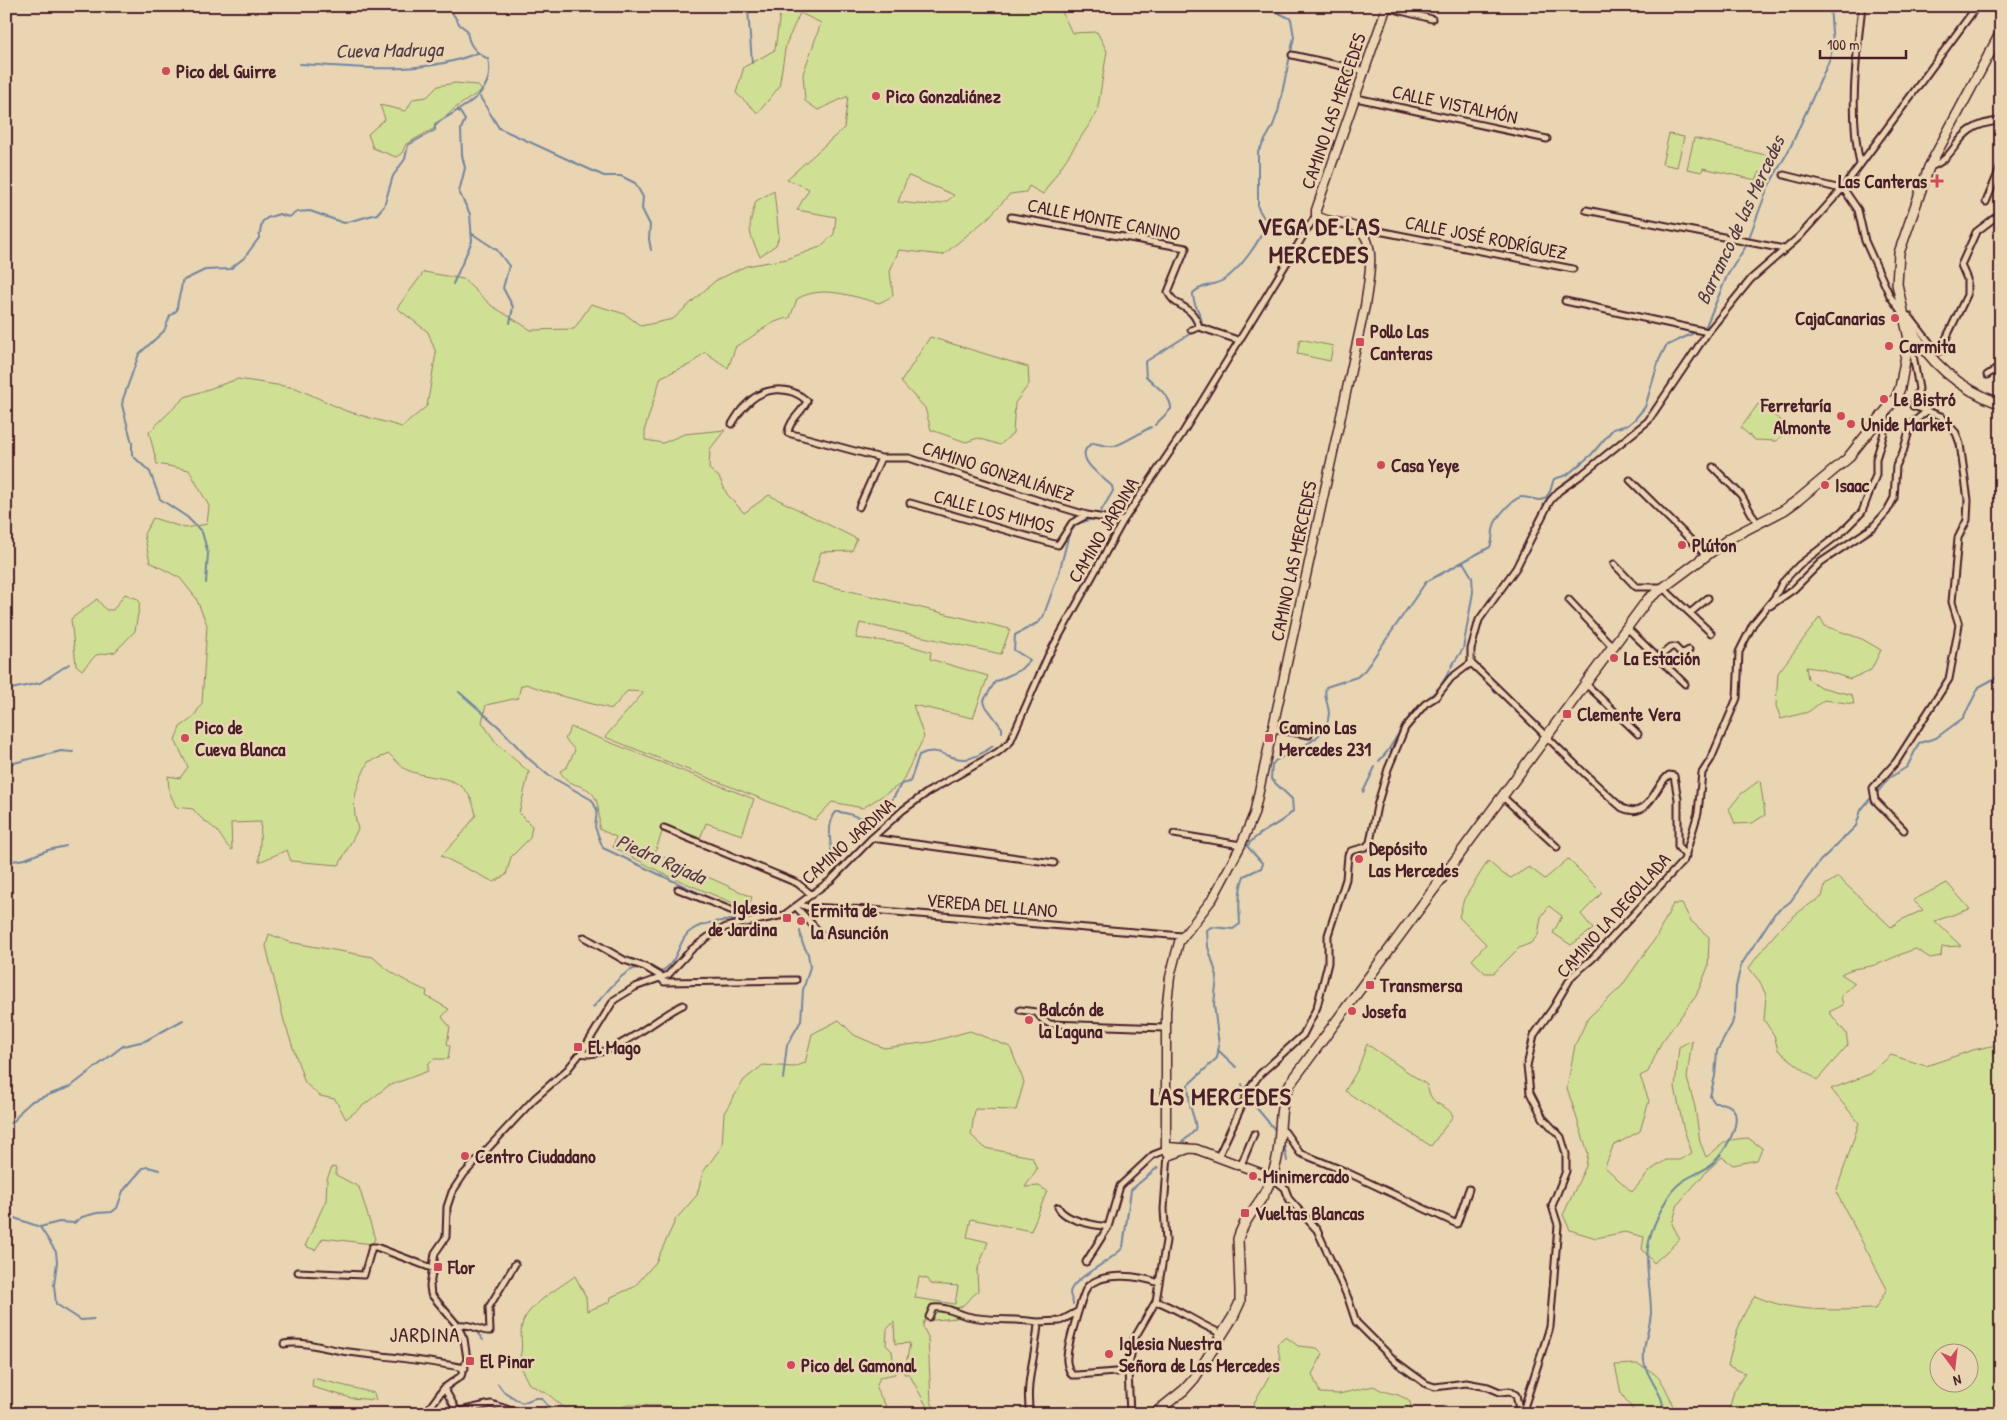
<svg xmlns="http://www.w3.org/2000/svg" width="2007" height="1420" viewBox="0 0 2007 1420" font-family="'Patrick Hand',sans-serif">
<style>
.green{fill:#cfe094;stroke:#8c8060;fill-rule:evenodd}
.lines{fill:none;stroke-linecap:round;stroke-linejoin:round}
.stream{stroke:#71869f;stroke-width:2}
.street-casing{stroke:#4a1f2b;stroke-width:9}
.secondary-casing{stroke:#4a1f2b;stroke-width:11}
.primary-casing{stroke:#4a1f2b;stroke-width:12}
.street{stroke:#ead5b3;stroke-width:5}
.secondary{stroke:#ead5b3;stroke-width:8}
.primary{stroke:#ead5b3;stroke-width:9}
.poi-dot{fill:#d1495b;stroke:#ead5b3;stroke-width:2}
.labels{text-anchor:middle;stroke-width:5;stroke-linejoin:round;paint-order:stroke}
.poi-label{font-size:19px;font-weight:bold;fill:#4a1f2b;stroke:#ead5b3;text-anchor:start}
.street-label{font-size:19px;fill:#4a1f2b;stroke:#ead5b3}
.water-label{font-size:20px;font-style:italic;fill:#543948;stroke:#ead5b3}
.quarter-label{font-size:21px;letter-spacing:1px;fill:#4a1f2b;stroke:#ead5b3}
.district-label{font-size:24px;font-weight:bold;letter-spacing:1px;fill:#4a1f2b;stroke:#ead5b3}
</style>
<rect width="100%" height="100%" fill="#ead5b3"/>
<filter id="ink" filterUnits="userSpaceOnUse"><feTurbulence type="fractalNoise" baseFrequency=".02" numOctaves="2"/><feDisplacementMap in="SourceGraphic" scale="10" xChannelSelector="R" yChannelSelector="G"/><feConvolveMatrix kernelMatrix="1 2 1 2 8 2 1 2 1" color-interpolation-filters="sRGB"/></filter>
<g filter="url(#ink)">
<path class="green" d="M777 6H1072L1062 12 1072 33 1097 32 1107 51 1097 113 1043 194 1029 186 1026 192 1010 194 989 217 943 255 899 250 890 271 893 296 879 303C854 297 822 284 797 299L790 318C768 320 756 337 736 346L728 368 705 352 691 364 661 377 645 428V440L663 443 684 434 725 430 710 449 709 469 719 477 727 494 744 513 769 495 857 539 852 551 821 552 812 582 1010 629 1001 654 860 623 856 638 901 643 931 652 930 659 988 676 973 718 913 705 924 737 901 784 863 808 832 802 815 820 605 737 644 692 627 691 612 709 554 694 526 684 521 686 518 698 486 705 482 722 497 744 529 772 519 813 532 826 530 838 511 857 506 875 494 882 441 856 462 834 476 815C467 770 439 783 407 770 401 767 395 759 389 754L368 762C356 788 350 801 358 829L339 865 291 861 287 850 259 862 261 822 231 823 232 850C225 845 223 838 217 831 208 822 202 821 193 809L176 807 169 791 168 776 180 778 188 767 175 740 180 727 193 718 202 703 207 625 196 598 180 578 150 562 144 534 153 518 185 528 207 524 209 506 189 470 157 464 149 432 185 397 238 379 296 388 346 411 402 427 427 406 436 353 428 332 397 308 424 272 463 279 492 306 531 330 574 329 591 304 625 314 641 326 673 319 715 281 746 266 787 259 820 247 834 234 836 217 797 210 809 189 787 179 844 128 848 96 818 110 805 101 803 74 821 23 800 13 786 44 779 87 758 113 736 93 744 67 775 50 780 13ZM908 176H909L954 195C942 210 915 203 898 202Z
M455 83 477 85 482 90 455 108 433 129 406 144 402 153 396 157 373 148 368 134 385 119 380 105 406 111 413 99 427 97 438 86Z
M1669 134 1684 137 1677 167 1662 164Z
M1694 138 1774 157H1778L1770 174 1760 172 1756 180 1703 168 1702 172 1687 169Z
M774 191 779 236 776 245 760 256C747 231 748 228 756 201Z
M930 337 1028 367 1029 384 1015 403 1013 433 1000 445 978 438 966 442 931 430 925 408 901 382Z
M1300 339 1333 346 1330 361 1297 354Z
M1758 404 1789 426 1777 441 1755 440 1741 428Z
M125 594 138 599 140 603 135 631 115 652 96 655 82 670 76 665 71 619 97 599 106 610H113Z
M1820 617 1825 626 1862 639 1881 650 1871 670 1850 679 1820 669 1806 667 1808 679 1820 687 1852 695 1854 704 1824 700 1808 712 1781 719 1776 706 1778 673Z
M571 727 754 799 742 835 706 823 699 841 664 826 655 853 752 897 747 912 739 910 733 903 664 874 613 847 616 837 599 829C602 772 573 797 560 771L567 767 575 750 565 739Z
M1760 780 1765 815 1752 823 1735 824 1729 809 1741 794Z
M1568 859 1602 893 1581 914 1593 929 1571 945 1553 933 1562 916 1549 906 1541 917 1538 935 1531 943 1519 948 1494 973H1485L1472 960 1486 944 1459 917 1464 899 1488 861 1503 874 1511 878 1529 867 1545 879Z
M1838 877 1891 927 1901 920 1923 910 1913 900 1947 883 1970 909 1935 921 1961 946 1942 947 1941 956 1930 958 1916 949C1900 953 1885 963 1871 966 1858 969 1854 967 1841 974L1855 983 1841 996 1843 1005 1829 1012 1846 1033 1848 1045 1817 1080 1778 1050 1774 1035 1764 1020 1766 995 1760 982 1749 968C1771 937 1789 915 1822 897L1825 885Z
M1673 904H1682L1691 921 1709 937 1708 967 1696 996 1661 1043 1648 1072 1640 1076 1649 1101 1640 1131 1613 1146 1605 1167 1632 1192 1651 1170 1666 1160H1679L1692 1153 1683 1127 1675 1087 1679 1047 1692 1040 1687 1078 1695 1107 1700 1142 1706 1157C1726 1143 1720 1140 1748 1138L1762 1148 1757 1160 1733 1165 1722 1157 1706 1172 1678 1204 1672 1224 1680 1239 1654 1263 1642 1249 1644 1237 1625 1232 1596 1238 1570 1230 1563 1215 1586 1166 1588 1153 1567 1088 1575 1045 1588 1018 1621 987 1657 936Z
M269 934 289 942 373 957C388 972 408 983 427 991L426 996 449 1009 442 1017 450 1027 447 1044 450 1046 448 1059H433L428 1064V1071L388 1086 346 1119 335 1099 320 1096 305 1083 284 1021 266 946Z
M839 1020 854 1035 884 1048 930 1042 970 1031 1010 1047 1024 1082 1016 1110 975 1109 971 1135 985 1148 1032 1157 1037 1169 1025 1187 1039 1186 1047 1191 1031 1231 971 1219 967 1237 988 1242 977 1271 978 1291 961 1307 955 1308 957 1318 924 1321 923 1327 928 1337 931 1402 938 1414H931L909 1374H904L910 1343 895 1344 894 1322 887 1329 886 1345 892 1351 895 1374 880 1377 876 1388 887 1408V1414H699L668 1406 626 1405 612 1414H572L549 1395 529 1384 518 1363C525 1346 519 1339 522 1325 526 1306 559 1288 575 1276L586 1297 587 1311 610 1302 611 1297 634 1287 656 1262 676 1219 697 1195 703 1172 722 1146 724 1113 744 1080 763 1065 794 1067 805 1063 812 1034ZM919 1277 928 1279 931 1284 958 1286 955 1304 915 1298Z
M1367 1044 1427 1085C1432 1110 1445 1101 1453 1116L1431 1146 1345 1091 1358 1069Z
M2001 1044V1414H1728L1734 1391 1745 1373 1728 1366C1733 1342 1740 1316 1755 1296 1792 1313 1836 1310 1875 1309L1887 1289 1836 1192 1859 1123 1831 1089 1870 1074 1891 1055 1926 1066 1973 1050ZM1940 1352H1970V1382H1940Z
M332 1167 336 1168V1175L359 1187 375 1239 372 1244 323 1238 315 1250 305 1246 326 1200 327 1179Z
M1286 1337 1298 1346 1317 1348 1323 1354 1312 1374 1320 1393 1339 1394 1374 1386C1387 1396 1396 1390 1410 1402L1412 1414H1258L1254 1403 1269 1376 1281 1363 1277 1344Z
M1637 1364C1662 1374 1665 1386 1674 1409L1673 1414H1636L1621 1393 1615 1365Z
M313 1378 374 1393 376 1400 351 1398 312 1387Z"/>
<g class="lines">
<path class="stream" d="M744 6 748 9 752 63
M300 64C358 67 422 76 477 53
M480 97 499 128 604 176H621L635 183 643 197 642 209 650 225 649 239 651 250
M471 233 497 250 509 266 503 288 513 307 510 323
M453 284 472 241 470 214 459 192 465 168 462 155 461 129 465 120 458 109
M1202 324C1202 313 1192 305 1193 293 1202 284 1215 286 1225 279 1243 266 1259 242 1267 223L1258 208V152L1272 128 1278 112 1294 37 1291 19 1279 13 1273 6
M1702 328 1706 326 1727 276 1746 246 1768 187 1790 148 1829 61 1833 45 1830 6
M1155 425 1171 409C1172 396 1154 385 1146 376L1145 362 1196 330
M1101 511 1113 491 1112 486C1103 477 1069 456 1093 443 1099 444 1107 447 1113 446 1119 446 1143 431 1151 427
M206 583 208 553 202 532 187 517 160 499 150 472 132 455V443L122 405 123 399 139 354 164 331 170 316 177 310C177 298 182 292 182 281L205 270 230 269 244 258 259 238 262 222 267 218 279 214 289 217 297 212 310 211 344 223 377 214 384 206 393 176 405 159 408 145 435 130V124C460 108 497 95 488 59 475 52 468 45 467 30L460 25 448 6
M1451 667 1463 649 1473 592 1472 577 1463 562
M6 690 40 683 69 664
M459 692 499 727 529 759 548 775 592 800 597 810 595 827 603 848 735 910
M1002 732V728L985 705 984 700 995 682 1020 670 1030 660 1014 650 1015 635 1039 622 1043 617 1059 573 1069 534 1077 524 1092 519
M1379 761 1387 752 1409 717 1440 687 1450 670
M6 765 61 751 73 752
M1363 792 1375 767
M1877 793 1889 778 1907 767 1919 743 1936 738 1963 718 1979 687 2001 675
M6 862 25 859 48 850 66 846
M833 868C833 851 824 826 836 812 844 811 850 815 858 817 880 823 893 800 901 784L910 782 919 755C948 741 952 777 993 746
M751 919 773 914
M662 971C679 962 678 938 692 930 705 921 727 921 743 919
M593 1007C604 997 623 968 639 968 644 968 648 972 653 974
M1218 1050 1236 1067
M783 1079 787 1045 801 1021 803 990 810 967 808 954 802 942 800 931
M1242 1084 1244 1093
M1249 1099 1276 1131
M6 1125 14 1121 21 1111 32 1101 70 1087 123 1046 145 1041 183 1020
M1283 1139 1287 1161
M1180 1144C1199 1128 1198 1131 1191 1109 1189 1101 1189 1093 1188 1085L1217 1058 1219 1046 1214 1004 1217 976 1208 947 1207 930 1211 927 1233 929 1240 924C1239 908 1238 891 1244 876L1261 868 1263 864 1247 846C1259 830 1280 826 1293 811L1292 799 1271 779 1272 765 1275 761C1295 749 1327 741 1329 714 1329 704 1323 698 1326 687L1357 677 1365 670 1426 582 1490 547C1494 539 1491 529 1496 521 1500 514 1512 499 1521 497 1530 496 1539 504 1546 497 1552 492 1551 485 1554 479L1567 475 1591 455 1613 429 1628 425 1635 419 1645 407 1659 360 1666 346 1698 331
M6 1215 40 1227 56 1252 57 1262 54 1285 56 1304 81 1320 94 1319
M40 1227 59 1222 74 1223 82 1217 97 1213 112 1212 117 1208 123 1191 143 1168 148 1167 159 1170
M1073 1304C1073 1301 1070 1296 1070 1293 1071 1278 1115 1260 1123 1247L1131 1190 1158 1167
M475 1330 483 1340
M488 1355 491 1363
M498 1384 503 1391 522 1403 535 1398H541L555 1414
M1086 1408 1087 1414
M1663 1414C1667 1396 1646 1379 1644 1361 1642 1345 1650 1329 1651 1313 1651 1280 1640 1256 1655 1223 1661 1210 1668 1193 1679 1184 1689 1175 1705 1172 1714 1162 1729 1148 1754 1101 1715 1103L1710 1096 1715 1076 1717 1051 1732 1024 1735 1012 1736 987 1741 965 1775 913 1790 902 1820 861 1856 826 1861 810 1870 799"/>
<defs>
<path id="street" d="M1590 6 1593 7
M1386 7 1432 19
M1292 55 1365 71
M1356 98 1547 139
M1860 164C1849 112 1856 59 1862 6
M1930 167C1961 157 1952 124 2001 121
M1784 175 1841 189
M1843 188 1858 210 1865 241 1890 296 1903 314 1909 316 1937 352 1940 351 1967 295V279L1961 265 1976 232 2001 213
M1986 202 2001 166
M1586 210 1784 249
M1011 217 1186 248 1168 292C1175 309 1192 303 1199 327
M1364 232 1368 229 1573 269
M1565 301 1708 332
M1191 330 1199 327 1238 340
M1987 375 2001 366
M732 424C736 418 740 410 746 405 762 387 789 384 807 401 802 413 789 420 788 433L881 458H909L1043 502 1087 515 1123 521
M1713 467 1741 495 1757 523
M1630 480 1706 555
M910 503 1058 545 1072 523 1087 515
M859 507 881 458
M1614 564 1636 587H1662L1711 633
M1569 600 1612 646
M1770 606 1794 589 1821 562 1873 527 1887 511 1894 498 1896 466 1903 452 1911 424 1927 411
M1690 613 1708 598
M1626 627 1685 684
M1658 658 1671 647H1675L1682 654 1689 650
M1471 663C1522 711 1570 762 1622 808 1650 821 1655 784 1669 775L1674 776 1678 799V847L1686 856
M1585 683 1638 734
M1273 729 1309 735
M1502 796 1557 847
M664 828 797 883 812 895
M1904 830 1875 800 1873 788 1896 762 1949 679 1959 625 1952 602 1958 538 1967 520 1968 500 1960 444 1956 433 1941 416 1913 406 1919 389 1912 349
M1174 834 1241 845
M872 838 1054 863
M678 889 743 915 747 923
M799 904 807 907 871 910 1182 936
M796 907 822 935
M584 937 624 960 645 967 662 977
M660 977 664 982 796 980
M1020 1010 1036 1012 1044 1021 1050 1024 1165 1028
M581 1053C610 1061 655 1018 683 1005
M1280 1129 1285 1132 1300 1153 1342 1170 1457 1224 1469 1189
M1218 1157 1250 1088 1260 1074 1303 1035 1317 1007 1328 963V935L1346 879 1348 855 1351 851 1366 847 1370 842 1377 806 1388 769 1405 728 1425 704 1436 697 1451 678 1471 663V649L1479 620 1516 568 1550 501 1559 491 1580 476 1648 421 1708 332 1751 279 1799 237 1843 188 1977 6
M1241 1165 1254 1134
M1271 1177 1285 1188 1289 1199 1317 1230 1348 1298 1356 1322 1396 1362 1426 1384 1435 1387 1466 1383 1488 1387 1500 1392 1510 1391 1516 1395 1520 1414
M1058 1207C1065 1221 1094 1225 1108 1227
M1086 1262 1108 1227 1120 1186 1153 1155 1166 1150
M298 1272 364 1275 372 1247H376L434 1269
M1156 1301C1179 1309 1199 1325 1223 1334
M929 1317 933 1308C945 1306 956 1313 967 1316 991 1322 1014 1318 1038 1322
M457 1325C473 1323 480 1332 490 1331L489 1307 515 1264
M284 1344C305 1340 328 1350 349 1352 388 1357 427 1360 465 1368
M1128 1371 1077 1375H1072C1069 1371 1066 1362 1067 1357 1067 1348 1083 1291 1088 1286 1105 1271 1140 1276 1159 1283
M444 1388 456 1409 460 1411 491 1404 516 1412
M425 1414 444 1388 461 1376 467 1359 464 1339 457 1325 431 1294 430 1286 435 1253 446 1237 447 1207 452 1192 464 1174 534 1099 567 1070 584 1049 614 1000 635 987 668 975 692 949 708 937 726 927 784 915 831 880 872 838 903 810 928 792 998 752 1010 742 1048 656 1123 521 1182 434 1316 215
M1030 1414C1024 1382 1037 1353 1038 1322L1060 1321 1077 1312
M1130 1414 1128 1371 1134 1339 1156 1301 1166 1241 1164 1209 1168 1154
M1522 1414 1550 1327 1558 1225 1552 1206 1566 1171V1154L1561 1137 1543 1118 1530 1093 1527 1066 1534 1035 1553 1008 1572 976 1593 958 1684 860 1698 813 1702 773 1711 759 1737 698 1739 652 1753 624 1775 597 1782 583 1799 565 1842 532 1862 512 1876 475V459L1884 433 1887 412"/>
<path id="secondary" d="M1167 1147 1196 1149 1271 1177
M1188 1149 1171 1155 1166 1151V1011L1170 977 1179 942 1213 898 1241 845 1254 814 1365 306C1368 282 1381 233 1350 225 1339 222 1325 222 1316 215V210L1387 6"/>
<path id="primary" d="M1908 323C1928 362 1959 389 2001 404
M1154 1414 1184 1390 1194 1379 1233 1317 1240 1302V1289L1238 1239C1242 1224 1253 1211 1261 1199 1268 1188 1273 1175 1276 1163 1283 1136 1276 1109 1290 1084L1648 599 1730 538 1784 510 1798 500 1847 459 1896 398 1900 388 1909 339 1897 284 1899 253 1929 167 2001 32"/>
</defs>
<use href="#street" class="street-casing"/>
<use href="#secondary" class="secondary-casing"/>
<use href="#primary" class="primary-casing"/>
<use href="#street" class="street"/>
<use href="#secondary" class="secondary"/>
<use href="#primary" class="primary"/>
</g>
</g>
<g class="poi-dot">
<circle cx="166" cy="71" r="5"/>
<circle cx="876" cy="96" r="5"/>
<path d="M1934.5 173.5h5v5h5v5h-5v5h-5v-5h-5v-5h5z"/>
<circle cx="1895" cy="318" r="5"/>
<rect x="1355" y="337" width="10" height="10" rx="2.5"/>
<circle cx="1889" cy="346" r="5"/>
<circle cx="1884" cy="399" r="5"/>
<circle cx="1841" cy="416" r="5"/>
<circle cx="1851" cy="424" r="5"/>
<circle cx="1381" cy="465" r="5"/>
<circle cx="1825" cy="485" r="5"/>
<circle cx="1682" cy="545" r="5"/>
<circle cx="1614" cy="658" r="5"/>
<rect x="1562" y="709" width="10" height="10" rx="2.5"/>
<circle cx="185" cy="738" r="5"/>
<rect x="1264" y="733" width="10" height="10" rx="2.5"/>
<circle cx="1359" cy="859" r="5"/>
<rect x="782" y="913" width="10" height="10" rx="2.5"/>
<circle cx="801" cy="921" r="5"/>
<rect x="1365" y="980" width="10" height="10" rx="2.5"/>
<circle cx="1352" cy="1011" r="5"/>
<circle cx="1029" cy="1020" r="5"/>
<rect x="573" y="1042" width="10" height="10" rx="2.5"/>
<circle cx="465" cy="1156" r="5"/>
<circle cx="1253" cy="1176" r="5"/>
<rect x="1240" y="1208" width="10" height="10" rx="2.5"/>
<rect x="433" y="1262" width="10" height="10" rx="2.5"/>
<circle cx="1109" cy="1354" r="5"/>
<rect x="465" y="1356" width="10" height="10" rx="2.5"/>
<circle cx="791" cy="1365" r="5"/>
</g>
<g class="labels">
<g class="poi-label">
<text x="176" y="78">Pico del Guirre</text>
<text x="886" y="103">Pico Gonzaliánez</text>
<text x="1927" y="188" text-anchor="end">Las Canteras</text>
<text x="1885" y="325" text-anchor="end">CajaCanarias</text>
<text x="1370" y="338">Pollo Las<tspan x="1370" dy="22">Canteras</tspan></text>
<text x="1899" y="353">Carmita</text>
<text x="1894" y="406">Le Bistró</text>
<text x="1831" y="412" text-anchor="end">Ferretaría<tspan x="1831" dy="22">Almonte</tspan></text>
<text x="1861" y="431">Unide Market</text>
<text x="1391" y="472">Casa Yeye</text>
<text x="1835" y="492">Isaac</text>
<text x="1692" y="552">Plúton</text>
<text x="1624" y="665">La Estación</text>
<text x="1577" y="721">Clemente Vera</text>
<text x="195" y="734">Pico de<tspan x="195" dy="22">Cueva Blanca</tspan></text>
<text x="1279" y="734">Camino Las<tspan x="1279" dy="22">Mercedes 231</tspan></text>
<text x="1369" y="855">Depósito<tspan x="1369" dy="22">Las Mercedes</tspan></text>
<text x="777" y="914" text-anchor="end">Iglesia<tspan x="777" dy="22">de Jardina</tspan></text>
<text x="811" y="917">Ermita de<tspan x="811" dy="22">la Asunción</tspan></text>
<text x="1380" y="992">Transmersa</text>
<text x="1039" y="1016">Balcón de<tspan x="1039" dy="22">la Laguna</tspan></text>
<text x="1362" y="1018">Josefa</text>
<text x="588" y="1054">El Mago</text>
<text x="475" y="1163">Centro Ciudadano</text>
<text x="1263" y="1183">Minimercado</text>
<text x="1255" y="1220">Vueltas Blancas</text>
<text x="448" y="1274">Flor</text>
<text x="1119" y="1350">Iglesia Nuestra<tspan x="1119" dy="22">Señora de Las Mercedes</tspan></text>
<text x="480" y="1368">El Pinar</text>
<text x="801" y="1372">Pico del Gamonal</text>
</g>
<g class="street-label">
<text transform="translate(1455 104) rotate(12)" y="7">CALLE VISTALMÓN</text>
<text transform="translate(1333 111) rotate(-71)" y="7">CAMINO LAS MERCEDES</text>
<text transform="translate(1104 219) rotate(11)" y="7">CALLE MONTE CANINO</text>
<text transform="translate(1486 237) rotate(11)" y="7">CALLE JOSÉ RODRÍGUEZ</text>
<text transform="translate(998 471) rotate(18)" y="7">CAMINO GONZALIÁNEZ</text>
<text transform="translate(994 511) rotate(15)" y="7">CALLE LOS MIMOS</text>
<text transform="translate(1103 530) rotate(-59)" y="7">CAMINO JARDINA</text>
<text transform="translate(1293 561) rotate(-78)" y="7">CAMINO LAS MERCEDES</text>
<text transform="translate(848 841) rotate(-42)" y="7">CAMINO JARDINA</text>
<text transform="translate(992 905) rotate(5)" y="7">VEREDA DEL LLANO</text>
<text transform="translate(1613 915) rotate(-48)" y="7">CAMINO LA DEGOLLADA</text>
</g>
<g class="water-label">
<text transform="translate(389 50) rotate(-1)" y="7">Cueva Madruga</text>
<text transform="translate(1740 220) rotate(-65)" y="7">Barranco de las Mercedes</text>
<text transform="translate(661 859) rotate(24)" y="7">Piedra Rajada</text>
</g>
<g class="quarter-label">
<text x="425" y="1342">JARDINA</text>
</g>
<g class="district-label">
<text x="1319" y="235">VEGA DE LAS<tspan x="1319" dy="28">MERCEDES</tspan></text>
<text x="1221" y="1105">LAS MERCEDES</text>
</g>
</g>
<rect width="2007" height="1420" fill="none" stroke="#ead5b3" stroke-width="25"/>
<rect x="12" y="12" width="1982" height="1395" fill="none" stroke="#4a1f2b" stroke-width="2" filter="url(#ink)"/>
<g transform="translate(1954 1368) rotate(165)"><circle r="24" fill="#ead5b3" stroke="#aa8c7d"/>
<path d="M0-4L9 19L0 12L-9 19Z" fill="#d1495b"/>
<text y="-8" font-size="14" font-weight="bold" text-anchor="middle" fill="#4a1f2b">N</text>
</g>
<path d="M1820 50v8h86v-8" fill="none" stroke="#4a1f2b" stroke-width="2.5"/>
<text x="1827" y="50" font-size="15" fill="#4a1f2b" stroke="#ead5b3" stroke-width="4" paint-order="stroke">100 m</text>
</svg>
